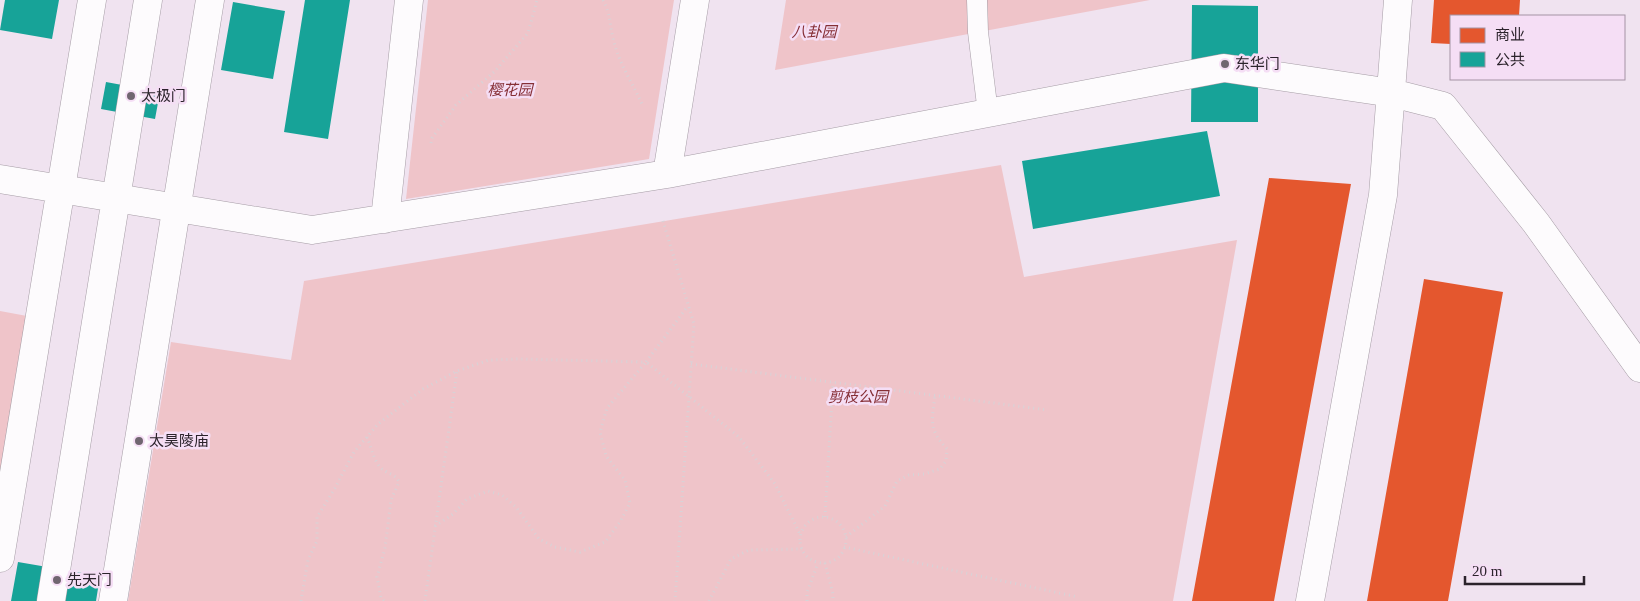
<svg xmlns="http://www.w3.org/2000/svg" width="1640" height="601" viewBox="0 0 1640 601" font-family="'Times New Roman','Noto Sans SC',serif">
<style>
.green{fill:#efc4c9}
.shops{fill:#e4572e}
.public{fill:#17a398}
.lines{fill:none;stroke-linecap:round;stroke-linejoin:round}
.lane-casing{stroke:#a59ca5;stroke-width:21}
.street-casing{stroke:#a59ca5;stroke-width:29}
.path{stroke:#d7d3d7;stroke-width:3;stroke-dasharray:1 4;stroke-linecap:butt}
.lane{stroke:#fdfbfd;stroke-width:20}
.street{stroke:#fdfbfd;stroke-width:28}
.poi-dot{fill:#706670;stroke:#f5def5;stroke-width:2}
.labels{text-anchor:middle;stroke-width:5;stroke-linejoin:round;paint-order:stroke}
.park-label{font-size:15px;font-style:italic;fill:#862f36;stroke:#f5def5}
.poi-label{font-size:15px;fill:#2b232b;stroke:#f5def5;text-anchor:start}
</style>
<rect width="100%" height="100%" fill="#f0e3f0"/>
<path class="green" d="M428 0H674L649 159 406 199Z
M786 0H1150L775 70Z
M1001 165 1024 277 1237 240 1173 601H128L171 342 291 360 304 281Z
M0 311 27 316 0 474Z"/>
<path class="shops" d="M1434 0H1520L1519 16H1451V44L1431 43Z
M1269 178 1351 184 1274 601H1192Z
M1424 279 1503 292 1448 601H1367Z"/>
<path class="public" d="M5 0H59L52 39 0 30Z
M305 0H350L328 139 284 132Z
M233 2 285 11 273 79 221 70Z
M1192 5 1258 6V122H1191Z
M106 82 160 92 155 119 101 109Z
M1207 131 1220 196 1033 229 1022 161Z
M18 562 100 576 96 601H11Z"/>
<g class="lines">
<defs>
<path id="lane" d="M977 0 978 32 988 113"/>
<path id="street" d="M667 174 695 0
M0 179 312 230 667 174 1224 68 1392 93 1443 106 1536 223 1640 368
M385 219 409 0
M0 558 92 0
M51 601 148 0
M113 601 210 0
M1310 601 1383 195 1398 0"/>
</defs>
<use href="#lane" class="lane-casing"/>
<use href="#street" class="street-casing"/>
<path class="path" d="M603 0C611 15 609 22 613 38 618 62 632 82 642 104
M431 143 432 138 456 105 494 72 528 33 537 0
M663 221 694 324 675 601
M691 364 1048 410
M367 437C371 446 373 459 380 467 386 474 395 473 399 482L391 500 385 548 377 577 381 598 384 601
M825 517 833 382
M800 540a23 23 0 1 1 46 0a23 23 0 1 1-46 0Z
M435 526 453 514 467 499 488 491 502 495 516 507 539 539 555 547 580 552 605 542 620 522 630 503 625 480 606 456 600 432 607 408 646 362 739 437 775 484 800 534
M846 537 885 506 897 481 909 475 924 474 940 469 946 461 947 449C928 428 932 422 935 395
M844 547 1078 597
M825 563 833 594V601
M301 601 308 560 317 541V517L335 488 354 452 378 424 423 389 457 371 489 360 520 359 646 362 688 306
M425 601 457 371
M709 601 731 559 749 550 802 549
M807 601V592L818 563"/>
<use href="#lane" class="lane"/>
<use href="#street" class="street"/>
</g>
<g class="poi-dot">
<circle cx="1225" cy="64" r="5"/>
<circle cx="131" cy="96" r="5"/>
<circle cx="139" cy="441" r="5"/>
<circle cx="57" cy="580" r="5"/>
</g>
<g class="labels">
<g class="park-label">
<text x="814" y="37">八卦园</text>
<text x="510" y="95">樱花园</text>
<text x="858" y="402">剪枝公园</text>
</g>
<g class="poi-label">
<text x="1235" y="69">东华门</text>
<text x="141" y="101">太极门</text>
<text x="149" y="446">太昊陵庙</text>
<text x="67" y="585">先天门</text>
</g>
</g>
<rect x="1450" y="15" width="175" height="65" fill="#f5def5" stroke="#a493a4"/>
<rect x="1460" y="28" width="25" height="15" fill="#e4572e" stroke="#a493a4"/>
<text x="1495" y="40" font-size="15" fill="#2b232b">商业</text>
<rect x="1460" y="52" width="25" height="15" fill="#17a398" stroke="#a493a4"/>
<text x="1495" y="65" font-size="15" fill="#2b232b">公共</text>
<path d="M1465 576v8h119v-8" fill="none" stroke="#2b232b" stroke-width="2.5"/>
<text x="1472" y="576" font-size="15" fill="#2b232b" stroke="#f5def5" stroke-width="4" paint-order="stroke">20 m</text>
</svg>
